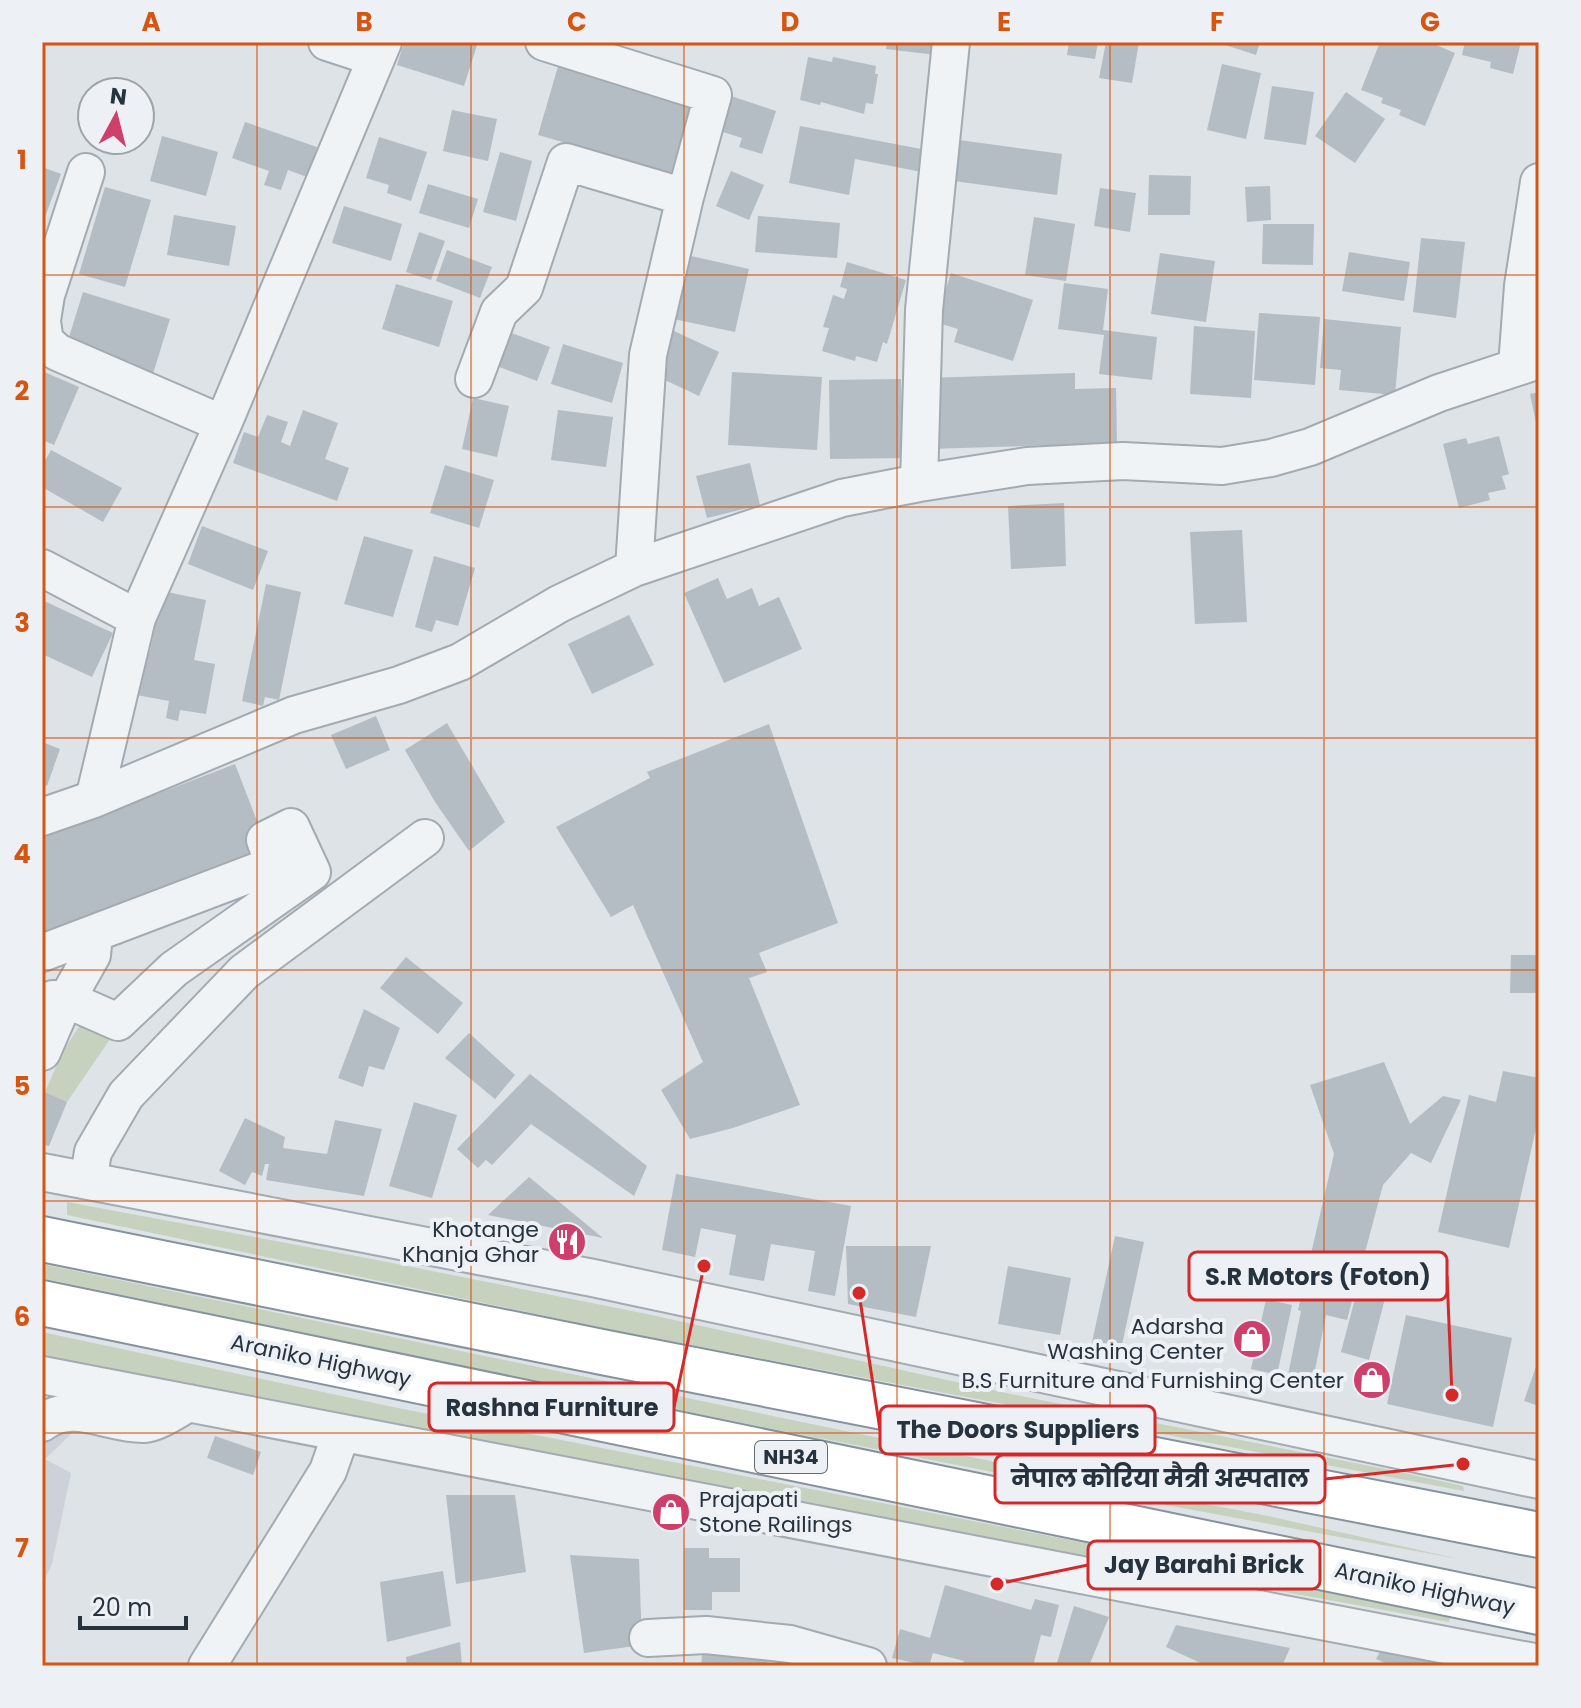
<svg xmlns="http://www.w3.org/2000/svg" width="1581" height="1708" viewBox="0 0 1581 1708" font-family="Poppins,'Noto Sans Devanagari',sans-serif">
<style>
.built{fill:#cbd2d9}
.green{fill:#c6d1be}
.building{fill:#b4bdc4}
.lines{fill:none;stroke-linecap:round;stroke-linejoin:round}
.minor-casing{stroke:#a2abb1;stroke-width:40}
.highway-casing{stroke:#84939e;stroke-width:48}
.minor{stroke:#f0f3f6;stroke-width:36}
.highway{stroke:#fff;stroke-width:44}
.grid{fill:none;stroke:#d55511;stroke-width:2;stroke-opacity:0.55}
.labels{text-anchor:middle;stroke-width:8;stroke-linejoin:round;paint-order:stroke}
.shield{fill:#edf1f5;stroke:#626c75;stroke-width:2}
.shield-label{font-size:20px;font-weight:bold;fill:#26333e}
.poi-label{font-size:22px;fill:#26333e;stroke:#edf1f5;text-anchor:end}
.street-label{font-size:22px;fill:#26333e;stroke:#edf1f5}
.leader{fill:none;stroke:#d62828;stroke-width:3}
.callout-dot{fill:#d62828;stroke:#edf1f5;stroke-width:3}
.callout{fill:#edf1f5;stroke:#d62828;stroke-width:3}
.callout-label{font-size:24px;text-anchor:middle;font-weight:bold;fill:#26333e}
.neatline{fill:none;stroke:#d55511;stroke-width:3}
.grid-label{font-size:26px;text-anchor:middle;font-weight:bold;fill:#d55511}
</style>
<rect width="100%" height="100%" fill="#dde3e7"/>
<path class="built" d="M42 1397 87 1405 72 1433 45 1459 71 1473 52 1564 42 1586Z"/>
<path class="green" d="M91 1008 121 1023 67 1102 45 1092 62 1053Z
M67 1202 372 1259 647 1314 1006 1393 1400 1472 1463 1486 1464 1491 617 1331 67 1215Z
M42 1264 1091 1482 1268 1516 1459 1559 1090 1491 544 1384 42 1278Z
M42 1332 393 1407 1451 1615 1449 1622 989 1538 948 1539 873 1525 847 1511 814 1503 759 1502 42 1362Z"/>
<path class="building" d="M404 42H478L464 86 397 65Z
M887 42H939L937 55 886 49Z
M1069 42H1098L1095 59 1067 55Z
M1106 42H1139L1132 83 1099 78Z
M1216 42H1260L1256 55Z
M1380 42H1437L1436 45 1455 53 1425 126 1399 115 1401 110 1381 103 1383 98 1361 90Z
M1465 42H1521L1513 74 1490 68 1491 62 1462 55Z
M808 57 832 62 833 57 876 66 875 74H878L873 104 866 103 864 114 821 102 820 105 800 100Z
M559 63 702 104 681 176 538 135Z
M1222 64 1261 73 1246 139 1207 130Z
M1272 86 1314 92 1306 145 1264 139Z
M1346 92 1385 119 1355 163 1315 136Z
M731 96 776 111 762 154 739 147 742 138 720 131Z
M140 98 153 102 144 142 140 141Z
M452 110 497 119 488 161 443 151Z
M245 122 317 147 307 177 288 170 281 190 264 185 269 171 232 158Z
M800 126 937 152 932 174 855 159 849 195 789 183Z
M162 136 218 152 206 196 150 181Z
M379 137 427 152 411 201 387 193 389 185 366 178Z
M959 140 1062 154 1057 195 954 181Z
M500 152 532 161 516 221 483 212Z
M42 167 61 174 42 225Z
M731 171 764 185 749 220 716 206Z
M1149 175 1191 176 1190 215H1148Z
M428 184 478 199 469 228 419 213Z
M1270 186 1271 220 1247 222 1245 187Z
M105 187 151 200 125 287 79 274Z
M1100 188 1136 193 1130 232 1094 226Z
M344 206 402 224 391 261 332 243Z
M174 215 236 226 229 266 167 255Z
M758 216 840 223 837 258 755 252Z
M1034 217 1075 224 1066 281 1025 275Z
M1263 224H1314L1313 265 1262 264Z
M419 232 445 241 431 280 406 272Z
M1421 238 1465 242 1456 318 1413 312Z
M447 250 492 267 480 298 436 281Z
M1349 252 1410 262 1404 301 1342 291Z
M678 253 749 269 735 332 664 317Z
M1160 253 1215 261 1206 322 1151 314Z
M847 262 906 280 887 344 883 342 877 362 856 356 855 361 822 351 829 328 823 327 833 295 844 299 847 289 840 287Z
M951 273 1033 300 1013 361 954 342 958 329 935 322Z
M1064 283 1108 289 1103 330 1157 337 1152 380 1099 374 1104 335 1058 329Z
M396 284 453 301 439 347 382 329Z
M83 292 170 319 152 377 65 350Z
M1259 313 1320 317 1315 385 1254 380Z
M1324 319 1401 327 1395 395 1339 390 1341 370 1320 368Z
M1194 326 1255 331 1251 398 1190 394Z
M495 327 550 347 537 381 483 361Z
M672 330 719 352 699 396 652 374Z
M563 344 623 363 612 403 551 384Z
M42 371 79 387 54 445 42 440Z
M732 372 822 377 817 450 728 445Z
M1075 373V389L1116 388 1117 443 928 449 926 378Z
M901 379 903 458 830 459 829 380Z
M1539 392V432H1538L1530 394Z
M473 398 509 406 497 457 462 449Z
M303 410 338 423 325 459 349 468 337 501 233 463 244 432 258 437 267 415 288 422 281 442 290 446Z
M558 410 613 417 606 467 551 460Z
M1499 436 1509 474 1502 476 1506 489 1488 493 1490 500 1459 508 1443 444 1466 438 1468 444Z
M51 450 122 488 103 522 42 487V466Z
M750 463 760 505 707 518 696 476Z
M445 465 494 480 479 528 430 513Z
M1064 503 1066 566 1011 569 1008 506Z
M202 526 268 551 253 590 188 564Z
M1242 530 1247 622 1195 624 1190 532Z
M364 536 413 550 393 617 344 604Z
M434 556 475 568 458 626 436 620 432 632 415 627Z
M718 578 727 599 752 588 759 606 779 597 802 649 724 683 684 593Z
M266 584 301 592 279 700 265 697 263 706 242 701Z
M162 591 206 600 194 660 215 664 206 714 180 710 178 721 166 718 169 701 131 694 139 650 150 651Z
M42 600 113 633 92 677 42 654Z
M629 615 654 665 592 694 568 644Z
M376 716 390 750 346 769 331 735Z
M447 723 505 822 469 851 435 802 405 750Z
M769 724 838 923 759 953 767 972 749 978 800 1105 733 1128 690 1139 661 1090 703 1062 633 905 611 917 556 827 650 778 647 772Z
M42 742 60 749 47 786 42 784Z
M235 764 274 865 42 953V838Z
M1511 955H1539V993H1510Z
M406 957 463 1003 438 1034 380 988Z
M364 1009 400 1028 384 1070 369 1066 363 1087 338 1078Z
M469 1033 515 1075 495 1099 445 1058Z
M1384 1062 1410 1124 1443 1096 1461 1100 1431 1163 1411 1153 1383 1185 1347 1320 1326 1315 1313 1380 1288 1375 1301 1311 1298 1310 1334 1154 1310 1085Z
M1503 1071 1539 1078V1115L1509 1248 1438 1232 1469 1095 1496 1102Z
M530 1074 647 1166 634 1196 531 1124 492 1165 486 1160 478 1168 457 1149Z
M45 1092 67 1102 49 1146 42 1145V1099Z
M414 1102 457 1115 432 1198 389 1186Z
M245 1118 285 1137 283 1148 327 1154 335 1120 382 1129 364 1196 266 1180 269 1164H265L262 1176 252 1172 245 1185 219 1171Z
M676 1174 851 1206 835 1296 808 1291 815 1251 771 1244 764 1281 729 1275 736 1235 701 1228 695 1257 662 1250Z
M529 1177 603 1238 488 1215Z
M1115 1236 1144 1242 1120 1354 1091 1347Z
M846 1246H931L916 1317 848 1304Z
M1367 1253 1395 1260 1369 1360 1341 1352Z
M1008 1266 1071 1278 1060 1335 998 1324Z
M1266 1299 1292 1305 1277 1375 1251 1369Z
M1406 1315 1512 1338 1493 1427 1387 1404Z
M1539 1358V1406L1524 1401Z
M215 1436 261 1452 253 1475 207 1458Z
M446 1495H515L526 1572 456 1584Z
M684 1548H709V1558H740V1592H712V1610H684Z
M570 1555 639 1559 642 1645 584 1653Z
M443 1571 451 1626 387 1642 380 1582Z
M945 1585 1031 1610 1035 1599 1059 1605 1051 1637 1041 1635 1033 1666H963L964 1661 933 1653 929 1666 892 1658 900 1629 930 1638Z
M1074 1606 1109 1617 1089 1666H1056Z
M1176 1625 1290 1648 1282 1666H1207L1166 1647Z
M460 1642 462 1666H407L406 1657Z
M703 1644 769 1650 767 1666H701Z
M1381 1650 1462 1666H1392L1376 1659Z"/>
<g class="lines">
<defs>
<path id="minor" d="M327 42 376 58
M544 42 713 95 685 197 648 355 634 568
M42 320 46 295 86 172
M42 322 45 341 57 352 223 424
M1517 366 1523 286 1539 182
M474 379 499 312 524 288 566 162 685 197
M919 483 924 310 951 42
M42 568 137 618
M94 799 137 618 223 424 383 42
M42 817 94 799 294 715 399 685 460 662 559 604 634 568 842 498 919 483 1027 466 1123 461 1222 466 1271 458 1310 447 1439 393 1539 360
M42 953 274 865 265 840 291 827 312 872 174 969 118 1022 68 1000 53 999 42 1019
M42 1052 58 1015 92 955 94 934
M42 1172 593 1278 1539 1480
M88 1181 93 1152 126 1095 244 972 425 838
M42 1375 1539 1663
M42 1423C73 1399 109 1425 144 1424 158 1423 177 1409 189 1403
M648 1638 706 1635 790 1644 868 1666
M207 1666 328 1471 341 1434"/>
<path id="highway" d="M42 1239 607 1353 1539 1535
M42 1303 1539 1612"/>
</defs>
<use href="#minor" class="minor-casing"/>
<use href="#highway" class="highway-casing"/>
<use href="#minor" class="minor"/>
<use href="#highway" class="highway"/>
</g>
<path class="grid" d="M257 42V1666M471 42V1666M684 42V1666M897 42V1666M1110 42V1666M1324 42V1666M42 275H1539M42 507H1539M42 738H1539M42 970H1539M42 1201H1539M42 1433H1539"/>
<defs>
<symbol id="restaurant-disc" viewBox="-11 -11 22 22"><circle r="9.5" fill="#cf3f6c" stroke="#edf1f5"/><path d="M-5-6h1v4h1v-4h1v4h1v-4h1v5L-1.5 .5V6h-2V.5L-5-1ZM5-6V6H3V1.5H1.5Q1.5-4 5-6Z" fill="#fff"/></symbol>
<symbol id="shop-disc" viewBox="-11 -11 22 22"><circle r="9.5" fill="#cf3f6c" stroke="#edf1f5"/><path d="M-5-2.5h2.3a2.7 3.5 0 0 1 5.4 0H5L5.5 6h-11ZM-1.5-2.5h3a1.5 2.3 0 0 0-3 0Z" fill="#fff"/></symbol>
</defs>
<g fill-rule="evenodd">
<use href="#restaurant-disc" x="545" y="1220" width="44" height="44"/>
<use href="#shop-disc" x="1230" y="1317" width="44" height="44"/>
<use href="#shop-disc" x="1350" y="1358" width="44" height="44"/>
<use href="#shop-disc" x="649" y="1490" width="44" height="44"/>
</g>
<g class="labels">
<rect class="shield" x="755" y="1441" width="72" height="32" rx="6"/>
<g class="shield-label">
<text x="791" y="1464">NH34</text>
</g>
<g class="poi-label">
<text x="539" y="1237">Khotange<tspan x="539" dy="25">Khanja Ghar</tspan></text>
<text x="1224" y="1334">Adarsha<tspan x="1224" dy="25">Washing Center</tspan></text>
<text x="1344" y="1388">B.S Furniture and Furnishing Center</text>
<text x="699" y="1507" text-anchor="start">Prajapati<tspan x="699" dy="25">Stone Railings</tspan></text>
</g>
<g class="street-label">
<text transform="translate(321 1360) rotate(12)" y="8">Araniko Highway</text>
<text transform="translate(1425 1588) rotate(12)" y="8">Araniko Highway</text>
</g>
</g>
<path class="leader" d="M1452 1395L1447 1276M704 1266L674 1407M859 1293L880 1430M1463 1464L1325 1479M997 1584L1088 1565"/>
<g class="callout-dot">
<circle cx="1452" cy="1395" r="8"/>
<circle cx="704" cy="1266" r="8"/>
<circle cx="859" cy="1293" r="8"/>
<circle cx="1463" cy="1464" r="8"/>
<circle cx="997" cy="1584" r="8"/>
</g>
<g class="callout">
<rect x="1189" y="1252" width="258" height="48" rx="8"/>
<rect x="429" y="1383" width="245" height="48" rx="8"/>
<rect x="880" y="1406" width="275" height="48" rx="8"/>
<rect x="995" y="1455" width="330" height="48" rx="8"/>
<rect x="1088" y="1541" width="232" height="48" rx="8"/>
</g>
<g class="callout-label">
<text x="1318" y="1285">S.R Motors (Foton)</text>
<text x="552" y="1416">Rashna Furniture</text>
<text x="1018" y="1438">The Doors Suppliers</text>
<text x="1160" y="1487">नेपाल कोरिया मैत्री अस्पताल</text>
<text x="1204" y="1573">Jay Barahi Brick</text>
</g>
<rect width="1581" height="1708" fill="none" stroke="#edf1f5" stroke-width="88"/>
<g transform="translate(116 116) rotate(7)"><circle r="38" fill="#edf1f5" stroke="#9da5ac" stroke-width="2"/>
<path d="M0-6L14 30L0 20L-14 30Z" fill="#cf3f6c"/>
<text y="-12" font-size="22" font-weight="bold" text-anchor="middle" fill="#26333e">N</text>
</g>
<path d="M80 1616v12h106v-12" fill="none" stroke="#26333e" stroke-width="4"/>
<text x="92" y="1616" font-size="24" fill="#26333e" stroke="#edf1f5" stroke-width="6" paint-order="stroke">20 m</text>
<rect x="44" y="44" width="1493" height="1620" class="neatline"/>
<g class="grid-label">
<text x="151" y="31">A</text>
<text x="364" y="31">B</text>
<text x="577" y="31">C</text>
<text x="790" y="31">D</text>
<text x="1004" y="31">E</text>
<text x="1217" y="31">F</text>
<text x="1430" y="31">G</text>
<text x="22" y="169">1</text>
<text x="22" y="400">2</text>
<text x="22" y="632">3</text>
<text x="22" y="863">4</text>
<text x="22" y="1095">5</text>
<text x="22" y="1326">6</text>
<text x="22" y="1557">7</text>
</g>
</svg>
